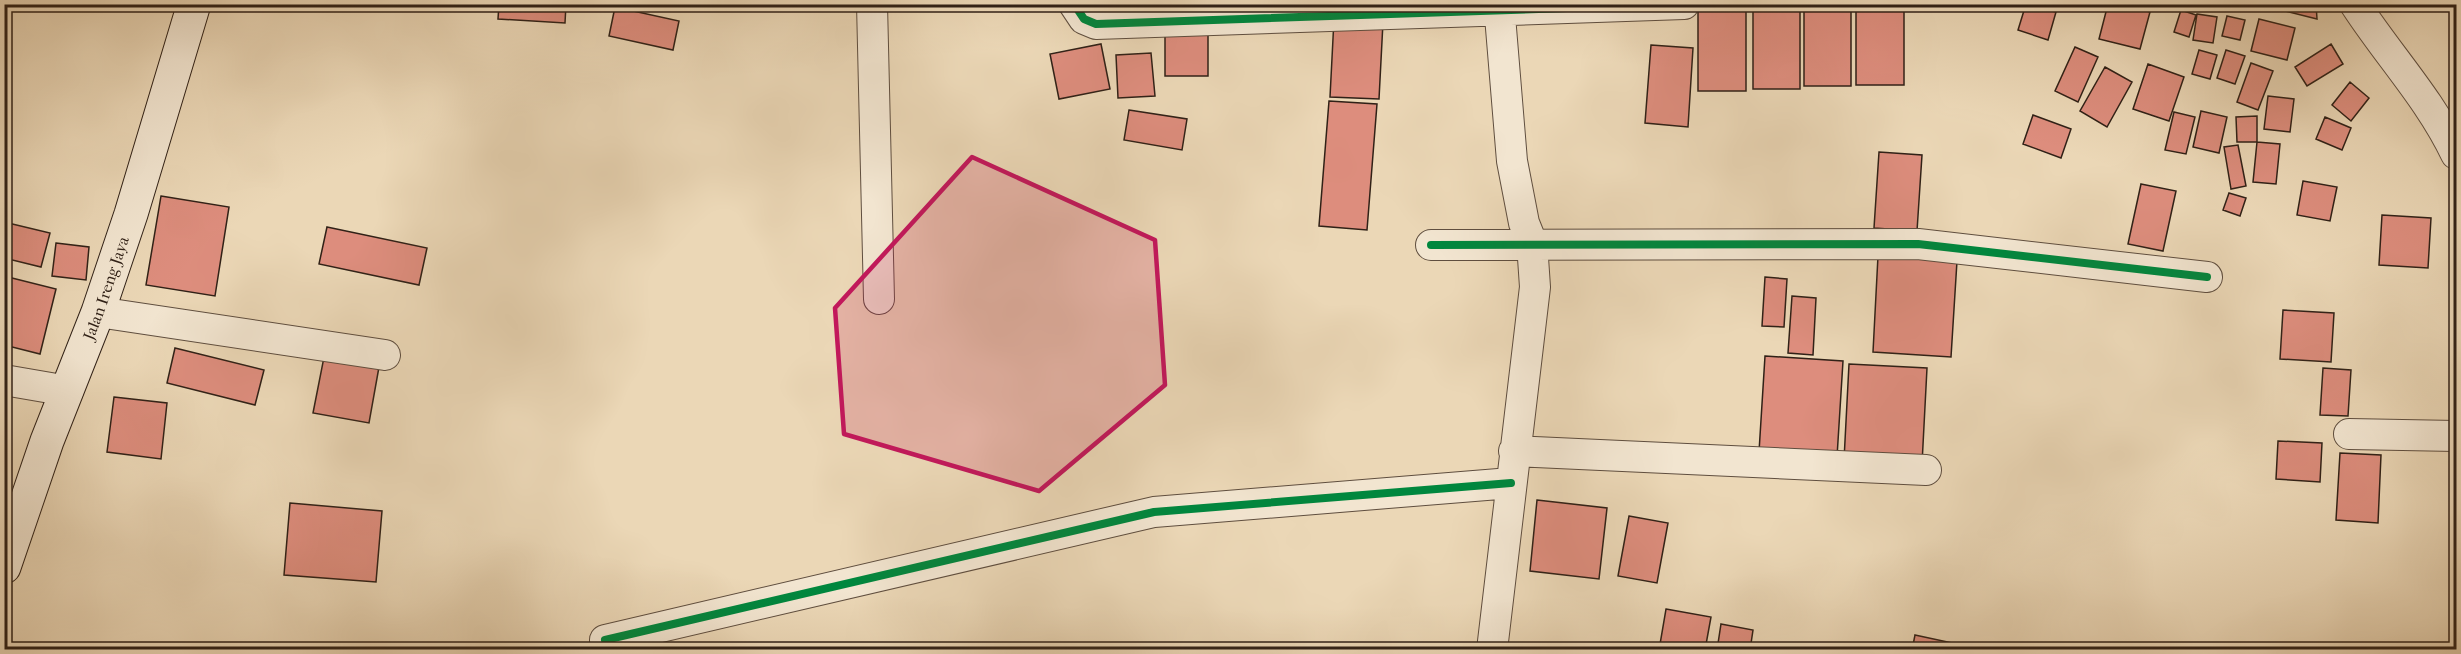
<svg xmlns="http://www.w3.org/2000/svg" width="2461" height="654" viewBox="0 0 2461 654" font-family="'IM FELL French Canon',serif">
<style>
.building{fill:#dd8d7d;stroke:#302117;stroke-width:1.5}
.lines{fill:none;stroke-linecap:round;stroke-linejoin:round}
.street-casing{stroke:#5f4e3f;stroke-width:32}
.secondary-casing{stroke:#302117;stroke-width:35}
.street{stroke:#f2e5d0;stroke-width:30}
.secondary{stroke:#f2e5d0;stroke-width:33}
.cycleway-casing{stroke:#f2e5d0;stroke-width:11}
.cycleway{stroke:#00873e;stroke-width:8}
.marked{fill:#c2185b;fill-opacity:0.2;stroke:#c2185b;stroke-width:4.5;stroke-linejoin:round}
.labels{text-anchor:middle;stroke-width:5;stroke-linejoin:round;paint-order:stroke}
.street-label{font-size:16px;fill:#302117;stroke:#f2e5d0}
</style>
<rect width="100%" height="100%" fill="#ebd7b6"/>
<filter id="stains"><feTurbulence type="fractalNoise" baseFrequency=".00333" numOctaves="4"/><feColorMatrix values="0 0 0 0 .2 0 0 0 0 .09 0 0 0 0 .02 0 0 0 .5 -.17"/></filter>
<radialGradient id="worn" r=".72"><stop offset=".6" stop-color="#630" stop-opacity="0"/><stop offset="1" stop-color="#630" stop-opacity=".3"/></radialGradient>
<path class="building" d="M499 4H566L565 23 498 19Z
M1856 4H1904V85H1856Z
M2026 4 2056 12 2048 40 2018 30Z
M2108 4H2121L2150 12 2140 49 2099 39Z
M2257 4H2316L2317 19Z
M1804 5H1851V86H1804Z
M615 7 679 21 673 50 609 36Z
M1753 7H1800V89H1753Z
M1698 9H1746V91H1698Z
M2181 10 2196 15 2189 37 2174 32Z
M2197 14 2217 17 2213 43 2193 40Z
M2227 16 2245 20 2240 40 2222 36Z
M1334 19 1383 22 1379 99 1330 97Z
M2259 19 2295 28 2287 60 2251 51Z
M1165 27H1208V76H1165Z
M1101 44 1110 89 1059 99 1050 54Z
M2331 44 2343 64 2307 86 2295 67Z
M1651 45 1693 48 1688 127 1645 123Z
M2075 47 2098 57 2078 102 2055 91Z
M2199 50 2217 55 2210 79 2192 74Z
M2226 50 2245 56 2235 84 2217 78Z
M1151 53 1155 96 1118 98 1116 55Z
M2251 63 2273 71 2258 110 2237 102Z
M2148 64 2184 77 2169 121 2133 109Z
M2105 67 2132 82 2107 127 2080 111Z
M2350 82 2369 98 2351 121 2332 105Z
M2268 96 2294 99 2290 132 2264 129Z
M1329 101 1377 104 1367 230 1319 226Z
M1129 110 1187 119 1182 150 1124 140Z
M2201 111 2227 117 2219 153 2193 147Z
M2174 112 2195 117 2186 154 2165 150Z
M2033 115 2071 129 2061 158 2023 144Z
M2257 116V142H2237L2236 117Z
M2325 117 2351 128 2342 150 2316 139Z
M2257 142 2280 144 2276 184 2253 182Z
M2238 145 2246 186 2231 189 2224 147Z
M1879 152 1922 155 1917 231 1874 228Z
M2303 181 2337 187 2330 221 2297 215Z
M2141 184 2176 191 2163 251 2128 244Z
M2229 193 2246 198 2240 216 2223 210Z
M161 196 229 207 215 296 146 285Z
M2382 215 2431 218 2428 268 2379 265Z
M4 222 50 233 41 267 4 258Z
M327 227 427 248 419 285 319 264Z
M56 243 89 247 86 280 52 276Z
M1878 256 1957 261 1951 357 1873 352Z
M4 276 56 289 40 354 4 345Z
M1765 277 1787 279 1784 327 1762 326Z
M1792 296 1816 298 1813 355 1788 353Z
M2283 310 2334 313 2331 362 2280 359Z
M175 348 264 370 255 405 167 383Z
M1765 356 1843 361 1837 457 1759 452Z
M324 357 379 367 369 423 313 413Z
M1849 364 1927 368 1922 464 1844 460Z
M2323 368 2351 370 2348 416 2320 415Z
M114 397 167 403 161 459 107 452Z
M2278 441 2322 443 2320 482 2276 479Z
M2340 453 2381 455 2378 523 2336 520Z
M1537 500 1607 508 1599 579 1530 571Z
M290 503 382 511 376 582 284 575Z
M1629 516 1668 523 1657 583 1618 576Z
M1666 609 1711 617 1705 650H1659Z
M1721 624 1753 630 1750 650H1717Z
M1915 635 1971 647 1970 650H1912Z"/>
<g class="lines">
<defs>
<path id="street" d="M872 4 879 299
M1074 4 1084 19 1096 24 1684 4
M2355 4C2388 55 2430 99 2456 154
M1431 245 1918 244 2207 277
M98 312 385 355
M4 380 68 391
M2349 434 2456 436
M1514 451 1926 470
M605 640 1154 512 1511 483
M1492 650 1535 287 1532 243 1524 223 1512 161 1499 4"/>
<g id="secondary">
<path id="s1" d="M4 567 47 441 98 312 131 214 194 4"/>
</g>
</defs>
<use href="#street" class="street-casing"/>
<use href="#secondary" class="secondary-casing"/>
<use href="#street" class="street"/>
<use href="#secondary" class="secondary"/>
<defs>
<path id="cycleway" d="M1074 4 1084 19 1096 24 1684 4
M1431 245 1918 244 2207 277
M605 640 1154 512 1511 483"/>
</defs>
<use href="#cycleway" class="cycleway-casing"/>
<use href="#cycleway" class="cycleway"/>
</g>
<path class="marked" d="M972 157 1155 240 1165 385 1039 491 844 434 835 308Z"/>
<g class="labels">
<g class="street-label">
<text dy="6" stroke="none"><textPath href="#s1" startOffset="297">Jalan Ireng Jaya</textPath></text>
</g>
</g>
<rect width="2461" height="654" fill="none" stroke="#ebd7b6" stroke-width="24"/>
<rect x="6" y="6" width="2449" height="642" fill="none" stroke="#302117" stroke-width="3"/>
<rect x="12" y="12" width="2437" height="630" fill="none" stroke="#302117" stroke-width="1.5"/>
<rect width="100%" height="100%" filter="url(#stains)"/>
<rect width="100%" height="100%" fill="url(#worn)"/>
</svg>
